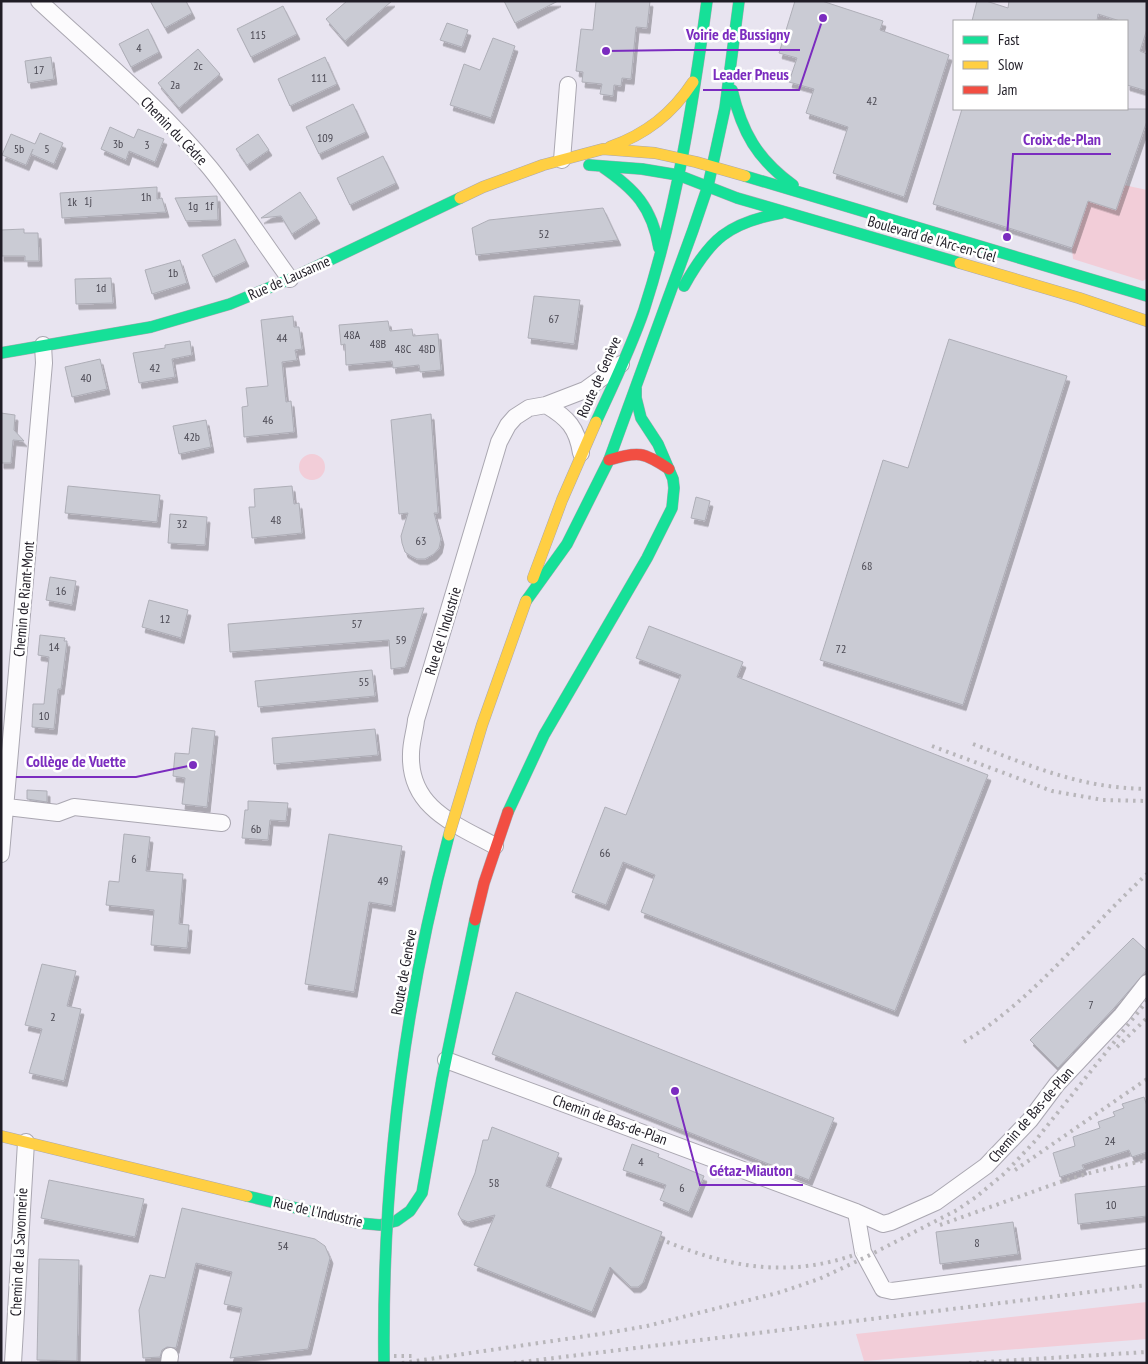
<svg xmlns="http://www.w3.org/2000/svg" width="1148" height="1364" viewBox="0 0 1148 1364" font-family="'PT Sans Narrow',sans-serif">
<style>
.green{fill:#f2cdd8}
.building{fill:#cacbd4;stroke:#aeaeb7;filter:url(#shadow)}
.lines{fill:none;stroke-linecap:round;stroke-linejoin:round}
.street-casing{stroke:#aaa7b1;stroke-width:18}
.fast-casing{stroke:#aaa7b1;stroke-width:12}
.slow-casing{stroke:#aaa7b1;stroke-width:12}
.jam-casing{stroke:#aaa7b1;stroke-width:12}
.street{stroke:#fcfbfd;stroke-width:16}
.fast{stroke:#16e098;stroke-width:11}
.slow{stroke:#ffcf43;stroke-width:11}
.jam{stroke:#f24e42;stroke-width:11}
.rail{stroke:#b8b6ba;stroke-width:4;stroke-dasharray:2.5 5;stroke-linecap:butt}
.fast-bridge-casing{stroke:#aaa7b1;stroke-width:12;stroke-linecap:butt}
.slow-bridge-casing{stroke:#aaa7b1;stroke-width:12;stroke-linecap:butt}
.fast-bridge{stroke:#16e098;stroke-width:11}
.slow-bridge{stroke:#ffcf43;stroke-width:11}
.labels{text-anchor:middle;stroke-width:5;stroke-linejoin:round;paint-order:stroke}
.number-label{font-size:12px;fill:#4a4852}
.street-label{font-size:15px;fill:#201d26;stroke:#fff}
.leader{fill:none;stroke:#7b2cbf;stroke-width:2}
.callout-dot{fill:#7b2cbf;stroke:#fff;stroke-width:2}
.callout-label{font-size:16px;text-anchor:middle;font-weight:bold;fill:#7b2cbf;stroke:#fff;stroke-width:5;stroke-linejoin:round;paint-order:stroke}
</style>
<defs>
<filter id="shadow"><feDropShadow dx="3" dy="5.5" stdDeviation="0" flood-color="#0004"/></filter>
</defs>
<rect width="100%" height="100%" fill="#e8e4f0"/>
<path class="green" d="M1124 185 1147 190V278L1143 281 1073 259 1072 248 1088 201 1116 209Z
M299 467a13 13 0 1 1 26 0a13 13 0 1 1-26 0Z
M1147 1302V1339L864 1361 856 1334Z"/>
<path class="building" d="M150 1H186L192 13 165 28Z
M347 1H392L345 41 326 19Z
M504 1H558L515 23Z
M596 1H650L647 28 636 27 631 79 622 78 621 86 614 85 613 96 600 94 602 84 582 82 583 72 576 71 581 29 593 30Z
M795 1H822L883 21 880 30 949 55 904 197 833 173 848 127 806 113 814 89 789 82 797 58 779 53Z
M977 1H986L1008 8 1009 1H1147V29L1140 51 1147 54V91L1127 85V21H1120L1098 14 1097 21H972Z
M283 6 297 34 251 57 237 29Z
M447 23 468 30 462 47 440 40Z
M148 29 159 52 131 67 119 44Z
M493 38 515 46 491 118 450 105 464 64 480 70Z
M198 49 220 74 179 108 158 83Z
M51 57 54 79 28 83 25 61Z
M325 57 337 84 290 106 278 79Z
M353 104 366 132 319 154 306 127Z
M962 109H1147V121L1116 210 1088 201 1072 248 933 204Z
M110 127 134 138 138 129 164 139 155 162 129 151 126 160 101 149Z
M40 133 63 143 54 164 31 154 33 149 26 165 2 155 11 134 35 144Z
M258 134 269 150 247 165 236 149Z
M383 156 396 183 350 205 337 178Z
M157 187V199L162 198 166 212 62 218 60 193Z
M300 192 317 218 292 234 281 216 261 218Z
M217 196 218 220 186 221 175 198Z
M603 208 618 240 476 255 472 228 489 220Z
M24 229V233H38L39 261H25V256H1V230Z
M235 239 246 261 213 277 202 255Z
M180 260 187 283 152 294 145 270Z
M111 278 113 303 76 304 75 279Z
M534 296 580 300 574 344 528 338Z
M293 316 294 327H299L302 349 295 350 297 360 282 362 286 402 291 401 294 432 244 437 242 407 248 406 246 388 268 386 261 320Z
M388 321 390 331 412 329 413 336 438 334 441 370 420 372 419 365 393 368 392 361 346 365 345 344 341 345 339 325Z
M949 339 1067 376 963 705 820 660 883 460 908 468Z
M190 341 192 355 172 359 175 377 139 383 133 353 165 348V345Z
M100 359 107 389 72 397 65 367Z
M1 413 15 415 14 430 24 441 13 440 11 463H1Z
M431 414 438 513H434L441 539 439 548 434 554 425 559H417L411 556 405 552 402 543 401 536 408 513 399 514 391 420Z
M206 420 211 447 179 454 173 426Z
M68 486 160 495 157 522 65 513Z
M292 486 294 504 299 503 302 533 252 538 249 507H255L254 489Z
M696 497 710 501 705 521 691 518Z
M170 514 207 517 205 545 168 543Z
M50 577 76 581 72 605 46 600Z
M149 600 188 610 181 638 142 627Z
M424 608 405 667 391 669 389 640 230 652 228 624Z
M649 626 743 662 737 677 988 775 895 1011 641 912 655 875 623 862 606 905 572 892 605 807 626 815 681 675 636 658Z
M40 635 65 638 64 641H67L61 689H58L54 729 32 727 33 704H44L49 657 38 655Z
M372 670 375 696 258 707 255 681Z
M192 728 215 731 207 807 182 804 185 778 173 776 175 753 189 754Z
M375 729 378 755 274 764 272 738Z
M27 790 47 791V802L27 799Z
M248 801 288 803 286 821 270 820 268 840 242 838 245 810H248Z
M124 834 150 837 146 871 183 874 179 924 189 925 187 948 151 945 154 910 106 905 109 881 119 882Z
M329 834 402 846 392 906 369 902 354 992 305 984Z
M1133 938 1147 951V970L1114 1008 1058 1068 1030 1040Z
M42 964 76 971 67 1006 81 1009 64 1081 29 1073 42 1029 25 1025Z
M516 992 834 1118 809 1180 492 1054Z
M1144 1097 1147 1106V1152L1132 1157 1129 1150 1082 1165 1084 1169 1060 1177 1053 1153 1075 1146 1073 1137 1100 1128 1098 1122 1115 1116 1113 1112 1124 1108 1122 1104Z
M492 1127 559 1153 546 1186 662 1232 643 1283 638 1287H631L610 1267 592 1312 474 1265 495 1215 468 1222 461 1219 458 1214 475 1173 483 1140H488Z
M632 1144 659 1154 658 1157 704 1176 689 1212 660 1200 666 1185 623 1170Z
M49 1180 144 1199 135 1237 41 1218Z
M1147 1186V1216L1078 1224 1075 1194Z
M182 1208 315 1239 325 1246 330 1258 308 1349 230 1358 242 1308 224 1304 232 1272 196 1263 176 1348 167 1347 162 1350 160 1357 143 1358 139 1310 150 1275 165 1278Z
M1013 1222 1018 1254 940 1264 936 1232Z
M39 1259 79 1260 77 1361 37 1360Z"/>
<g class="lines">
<defs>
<path id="street" d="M39 1C97 55 160 107 210 168 239 204 263 242 290 279
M562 160 568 85
M546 405C568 418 577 428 581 453
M7 807 58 813 74 807 222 823
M495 846C455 824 409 808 411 754 411 742 415 731 416 720L499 442 508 425 515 417 529 408 546 405 585 390 621 364
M1 854 44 363 43 345
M446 1060 856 1212 883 1224 891 1222 936 1202 986 1166 1030 1120 1057 1084 1122 1015 1147 983
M856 1212 863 1252 883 1289 892 1291 1147 1257
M13 1363 26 1142
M169 1363 170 1356"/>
<path id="fast" d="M732 90C742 132 757 159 793 185
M589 165 642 169 678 175 737 198 960 263
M601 166C635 189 652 207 659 248
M745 176 1147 296
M684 286C710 239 728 223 781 213
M1 353 151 327 230 304 290 279 460 198
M596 422C613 385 631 348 644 310 676 211 693 104 707 1
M526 601 567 544 609 460 693 230 708 186 725 108 739 1
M508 812 544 735 647 558 672 508 674 488 673 479 658 444 641 418 636 398V388
M247 1196 358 1223 380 1225 396 1221 410 1211 422 1193 442 1079 475 920"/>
<path id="slow" d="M610 147C646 134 672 114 693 82
M460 198 483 187 543 165 603 149 655 153 696 162 745 176
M960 263 1079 298 1147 321
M533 578 562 500 596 422
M1 1136 247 1196"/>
<path id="jam" d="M609 460C638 451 644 452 669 469
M475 920 484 883 508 812"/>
</defs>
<use href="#street" class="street-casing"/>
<use href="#fast" class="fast-casing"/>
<use href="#slow" class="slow-casing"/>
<use href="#jam" class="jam-casing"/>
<use href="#street" class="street"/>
<use href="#fast" class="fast"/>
<use href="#slow" class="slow"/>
<use href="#jam" class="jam"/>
<path class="rail" d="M973 744C1034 767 1080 788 1147 789
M932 746 1052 791 1103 800 1147 801
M964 1042C1035 999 1086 930 1147 874
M1117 1047 1147 1018
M1015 1170 1147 1079
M940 1225 1060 1182 1093 1172 1147 1160
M660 1239C727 1267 786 1279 857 1254
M394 1356H413
M402 1363 607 1333 647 1326 781 1292 819 1279 866 1257 957 1210 976 1197 1005 1173 1035 1141 1147 1001
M514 1363 1147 1285
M969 1363 1147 1352"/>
<defs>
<path id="fast-bridge" d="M384 1363C382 1186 403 1007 449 835"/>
<path id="slow-bridge" d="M449 835 482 725 526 601"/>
</defs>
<use href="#fast-bridge" class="fast-bridge-casing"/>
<use href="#slow-bridge" class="slow-bridge-casing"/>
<use href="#fast-bridge" class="fast-bridge"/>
<use href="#slow-bridge" class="slow-bridge"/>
</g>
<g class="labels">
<g class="number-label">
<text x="258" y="39">115</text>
<text x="139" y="52">4</text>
<text x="198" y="70">2c</text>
<text x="39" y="74">17</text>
<text x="319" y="82">111</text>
<text x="175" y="89">2a</text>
<text x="872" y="105">42</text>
<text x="325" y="142">109</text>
<text x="118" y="148">3b</text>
<text x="147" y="149">3</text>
<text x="19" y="153">5b</text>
<text x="47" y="153">5</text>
<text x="146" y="201">1h</text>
<text x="88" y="205">1j</text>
<text x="72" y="206">1k</text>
<text x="193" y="210">1g</text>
<text x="209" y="210">1f</text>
<text x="544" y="238">52</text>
<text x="173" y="277">1b</text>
<text x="101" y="292">1d</text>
<text x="554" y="323">67</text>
<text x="352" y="339">48A</text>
<text x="282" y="342">44</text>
<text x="378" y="348">48B</text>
<text x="403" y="353">48C</text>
<text x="427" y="353">48D</text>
<text x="155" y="372">42</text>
<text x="86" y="382">40</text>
<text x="268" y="424">46</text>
<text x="192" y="441">42b</text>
<text x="276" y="524">48</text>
<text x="182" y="528">32</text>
<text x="421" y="545">63</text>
<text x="867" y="570">68</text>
<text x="61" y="595">16</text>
<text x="165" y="623">12</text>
<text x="357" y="628">57</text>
<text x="401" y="644">59</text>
<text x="54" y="651">14</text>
<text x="841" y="653">72</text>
<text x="364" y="686">55</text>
<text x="44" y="720">10</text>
<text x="256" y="833">6b</text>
<text x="605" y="857">66</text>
<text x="134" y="863">6</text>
<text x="383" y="885">49</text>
<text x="1091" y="1009">7</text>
<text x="53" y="1021">2</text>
<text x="1110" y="1145">24</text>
<text x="641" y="1166">4</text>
<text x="494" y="1187">58</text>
<text x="682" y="1192">6</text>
<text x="1111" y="1209">10</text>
<text x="977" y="1247">8</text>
<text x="283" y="1250">54</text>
</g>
<g class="street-label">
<text transform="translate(174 131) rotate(46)" y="5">Chemin du Cèdre</text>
<text transform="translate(932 239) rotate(16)" y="5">Boulevard de l'Arc-en-Ciel</text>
<text transform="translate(289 278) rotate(-24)" y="5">Rue de Lausanne</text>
<text transform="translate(599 377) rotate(-66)" y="5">Route de Genève</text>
<text transform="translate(24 599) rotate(-85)" y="5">Chemin de Riant-Mont</text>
<text transform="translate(443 631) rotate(-73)" y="5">Rue de l'Industrie</text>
<text transform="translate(404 972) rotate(-80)" y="5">Route de Genève</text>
<text transform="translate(1031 1115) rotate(-49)" y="5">Chemin de Bas-de-Plan</text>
<text transform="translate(610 1120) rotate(20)" y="5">Chemin de Bas-de-Plan</text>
<text transform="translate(318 1212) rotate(13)" y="5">Rue de l'Industrie</text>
<text transform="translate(19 1252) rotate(-87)" y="5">Chemin de la Savonnerie</text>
</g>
</g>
<path class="leader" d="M606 51L676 50H800M823 18L799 90H703M1007 237L1013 154H1111M193 765L136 777H16M675 1091L700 1185H803"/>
<g class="callout-dot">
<circle cx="606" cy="51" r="5"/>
<circle cx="823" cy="18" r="5"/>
<circle cx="1007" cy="237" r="5"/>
<circle cx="193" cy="765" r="5"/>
<circle cx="675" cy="1091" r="5"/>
</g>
<g class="callout-label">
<text x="738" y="40">Voirie de Bussigny</text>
<text x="751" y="80">Leader Pneus</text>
<text x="1062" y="145">Croix-de-Plan</text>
<text x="76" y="767">Collège de Vuette</text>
<text x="751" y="1176">Gétaz-Miauton</text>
</g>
<rect width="1148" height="1364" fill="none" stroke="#201d26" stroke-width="5"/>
<rect x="953" y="20" width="175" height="90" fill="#ffffff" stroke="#a6a5a8"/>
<rect x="963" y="36" width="25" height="8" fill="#16e098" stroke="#a6a5a8"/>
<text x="998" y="45" font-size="15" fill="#201d26">Fast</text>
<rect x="963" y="61" width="25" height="8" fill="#ffcf43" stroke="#a6a5a8"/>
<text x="998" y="70" font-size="15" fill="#201d26">Slow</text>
<rect x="963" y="86" width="25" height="8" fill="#f24e42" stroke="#a6a5a8"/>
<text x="998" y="95" font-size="15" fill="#201d26">Jam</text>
</svg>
